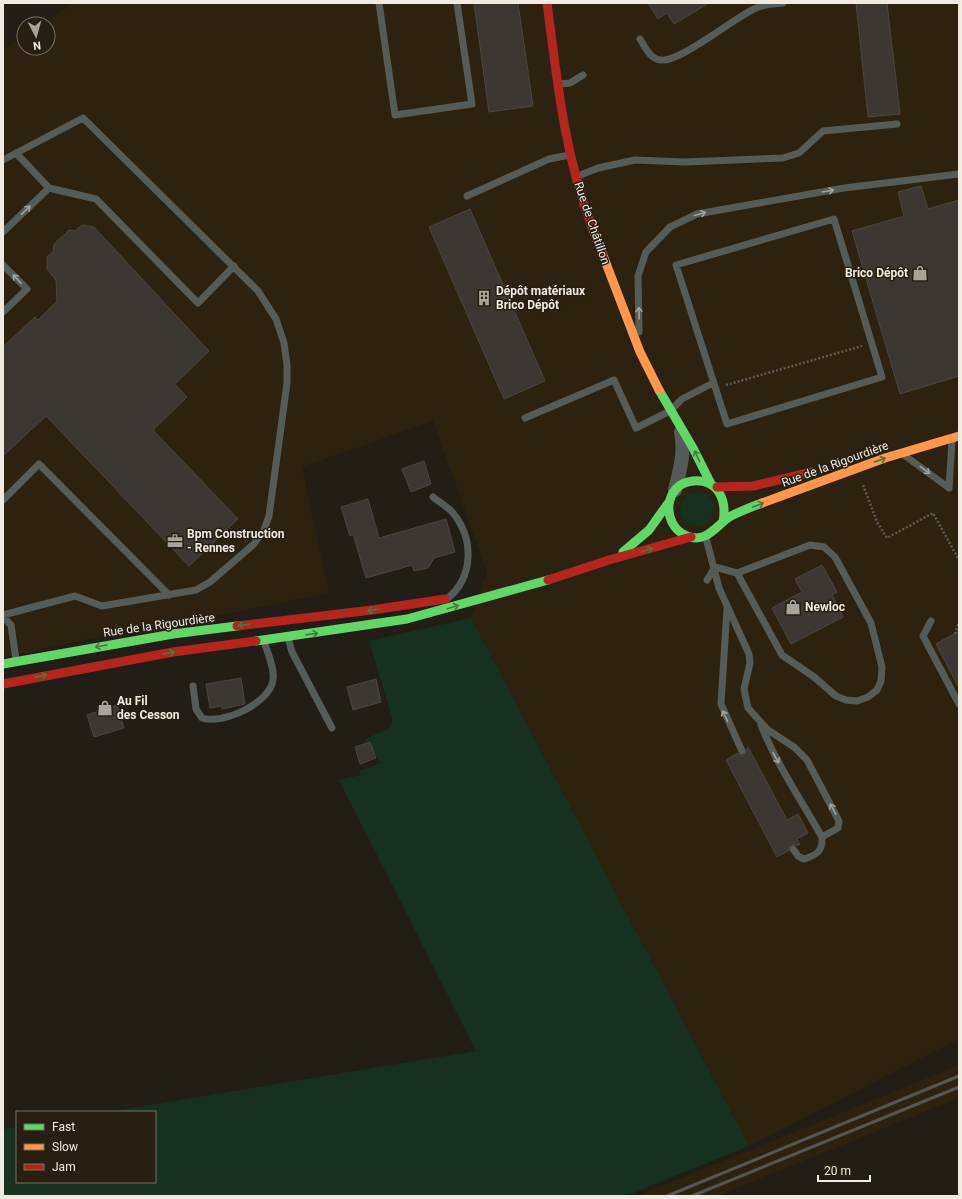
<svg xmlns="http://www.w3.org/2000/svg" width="962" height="1199" viewBox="0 0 962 1199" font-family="Roboto,sans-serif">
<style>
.built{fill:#2d2210}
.green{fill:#173020}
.building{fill:#3c3732;stroke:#4b4641}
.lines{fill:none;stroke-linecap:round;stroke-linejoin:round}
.path{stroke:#595b57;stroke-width:2.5;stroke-dasharray:2 2;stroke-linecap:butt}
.lane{stroke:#555c58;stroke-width:7}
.street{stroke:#555c58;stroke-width:14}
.fast{stroke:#63d668;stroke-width:9}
.slow{stroke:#ff974d;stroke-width:9}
.jam{stroke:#b3261e;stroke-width:9}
.rail{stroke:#565752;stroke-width:3}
.oneway{stroke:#a2a39c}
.oneway2{stroke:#457a3c}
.labels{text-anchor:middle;stroke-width:3;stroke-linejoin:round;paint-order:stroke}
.street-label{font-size:12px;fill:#f0eae1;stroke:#271f11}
.poi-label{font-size:12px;font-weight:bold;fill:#f0eae1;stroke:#271f11;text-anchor:start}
</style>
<rect width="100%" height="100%" fill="#221e16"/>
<path class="built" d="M73 3H959V1039L749 1146 471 618 487 572 433 421 302 467 329 593 186 622 135 629 3 658V49L24 35V48H48V24H41Z
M959 1065V1098L717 1196H637Z"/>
<path class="green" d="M680 509a17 17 0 1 1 34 0a17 17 0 1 1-34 0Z
M471 618 749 1146 626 1196H3V1129L17 1127V1182H155V1112H108L476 1051 339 780 361 775 359 771 381 763 365 739 388 729 393 721 369 641Z"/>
<path class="building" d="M474 3H518L533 106 489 112Z
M648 3H709L674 24 667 13 658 19Z
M856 3H887L900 114 868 117Z
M921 186 928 209 959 200V376L900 394 852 231 904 216 898 192Z
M470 209 545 381 504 399 429 227Z
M82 225 94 227 209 351 175 384 187 397 153 430 238 519 189 566 46 416 3 456V347L35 317 38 320 57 301 56 280 47 269V257L53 252 54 244 69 230 75 231Z
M424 461 431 484 411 492 402 469Z
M368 499 379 538 446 519 455 552 434 558 428 568 414 571 412 565 366 578 353 534 350 536 341 507Z
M822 565 837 592 832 595 843 617 791 644 772 608 802 592 795 579Z
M959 631V688L936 644Z
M241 678 245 704 222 709V706L210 708 206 684Z
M376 679 381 702 353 710 347 687Z
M117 705 124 728 94 737 87 715Z
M370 742 376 758 360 764 355 747Z
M748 747 787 820 798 814 808 833 797 839 800 845H790L788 851 777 857 726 760 738 753 741 756 744 755Z"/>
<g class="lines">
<path class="path" d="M726 385 862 346
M863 485 877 522 887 538 933 513 959 560
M955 634 959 622"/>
<path class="lane" d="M379 3 395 115 472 104 457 3
M640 39C645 47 650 59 661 60 679 63 735 17 756 8 765 4 774 4 783 3
M560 84 570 83 583 75
M16 153 49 188 96 199 198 303 234 266
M3 160 83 118 258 291 276 319 284 343 287 365V383L269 516 264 530 254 544 210 582 196 590 102 606 75 596 3 615
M578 176 598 168 635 160 685 162 783 158 799 153 823 131 897 124
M467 196 549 159 570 155
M834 219 882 377 727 424 676 265Z
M3 232 49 188
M3 265 27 289 3 312
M639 332 638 276 646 252 670 227 697 214 844 188 959 174
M525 418 614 380 636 428 670 411 682 399 713 383
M904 455 949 488
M949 488 952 440
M433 497C439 502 448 507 453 513 474 539 474 577 447 599
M3 500 39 464 169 595
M706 538 719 588 749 654 750 663 744 689 748 708 768 730 794 747 807 760 839 821 838 828 822 837
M707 580 715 567 737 573 810 545 824 547 835 557 871 623 882 667 881 681 877 690 868 697 857 701 846 700 836 696 814 677 782 655 737 573
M727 608 721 704 742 751
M3 617 11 625 16 660
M931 621 923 636 959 704
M288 638 292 652 332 728
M193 686 196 709 202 718C223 725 270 703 273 680 275 668 267 652 264 641
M761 725C777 765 801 800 822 837 823 851 817 855 804 859L798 856 793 849"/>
<path class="street" d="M675 490C680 470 685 453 681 432"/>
<path class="fast" d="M659 390 693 448 711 484
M723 522C727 501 719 479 693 481 664 483 660 525 687 536 707 544 716 525 731 516 741 511 751 507 762 503
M623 552 649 530 669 502
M256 641 407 619 548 580
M3 664 173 634 237 626"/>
<path class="slow" d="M591 224 640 352 659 390
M762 503 885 458 959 436"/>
<path class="jam" d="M547 3C557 78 564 153 591 224
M717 487 753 486 812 472
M548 580 609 560 691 537
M237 626 372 610 445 599
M3 684 173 652 256 641"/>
<path class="rail" d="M667 1196 959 1076
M692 1196 959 1087"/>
</g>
<defs><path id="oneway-shaft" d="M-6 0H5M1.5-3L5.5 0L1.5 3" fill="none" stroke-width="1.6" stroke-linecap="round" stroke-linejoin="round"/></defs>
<g class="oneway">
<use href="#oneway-shaft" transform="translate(828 191) rotate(-10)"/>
<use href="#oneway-shaft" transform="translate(26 210) rotate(-44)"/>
<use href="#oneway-shaft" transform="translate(700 214) rotate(-15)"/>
<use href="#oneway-shaft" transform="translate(17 279) rotate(-134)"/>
<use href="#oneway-shaft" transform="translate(639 313) rotate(-91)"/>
<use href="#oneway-shaft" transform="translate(925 470) rotate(36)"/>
<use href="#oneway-shaft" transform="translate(725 716) rotate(-116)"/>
<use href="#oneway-shaft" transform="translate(776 758) rotate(61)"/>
<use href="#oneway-shaft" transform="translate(833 809) rotate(-118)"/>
</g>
<g class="oneway2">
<use href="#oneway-shaft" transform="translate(697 456) rotate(-115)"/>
<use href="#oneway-shaft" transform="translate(880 460) rotate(-19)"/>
<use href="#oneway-shaft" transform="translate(758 505) rotate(-21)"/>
<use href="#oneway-shaft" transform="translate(647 550) rotate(-18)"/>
<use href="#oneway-shaft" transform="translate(453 607) rotate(-17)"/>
<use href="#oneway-shaft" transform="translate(373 610) rotate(171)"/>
<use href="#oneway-shaft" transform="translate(244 625) rotate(173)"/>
<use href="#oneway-shaft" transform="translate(312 634) rotate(-8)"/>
<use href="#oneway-shaft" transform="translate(101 646) rotate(170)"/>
<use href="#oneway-shaft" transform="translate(169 653) rotate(-10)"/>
<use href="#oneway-shaft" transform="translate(41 676) rotate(-11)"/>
</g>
<defs>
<symbol id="shop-bare" viewBox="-9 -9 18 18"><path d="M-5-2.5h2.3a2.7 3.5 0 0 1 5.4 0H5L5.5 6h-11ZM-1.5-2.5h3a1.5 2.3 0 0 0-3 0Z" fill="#a8a39a" stroke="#271f11" stroke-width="2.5" paint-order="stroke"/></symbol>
<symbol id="building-bare" viewBox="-9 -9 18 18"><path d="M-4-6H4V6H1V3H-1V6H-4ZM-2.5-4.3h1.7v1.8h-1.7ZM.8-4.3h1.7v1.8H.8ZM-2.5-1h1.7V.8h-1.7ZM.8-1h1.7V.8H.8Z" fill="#a8a39a" stroke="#271f11" stroke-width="2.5" paint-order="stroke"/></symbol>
<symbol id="office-bare" viewBox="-9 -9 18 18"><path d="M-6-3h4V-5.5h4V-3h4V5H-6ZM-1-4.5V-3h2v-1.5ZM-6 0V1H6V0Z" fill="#a8a39a" stroke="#271f11" stroke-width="2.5" paint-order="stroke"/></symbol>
</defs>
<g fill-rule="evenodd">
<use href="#shop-bare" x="909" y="262" width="22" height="22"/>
<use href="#building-bare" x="473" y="287" width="22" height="22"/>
<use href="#office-bare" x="164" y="530" width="22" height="22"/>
<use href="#shop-bare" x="782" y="596" width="22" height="22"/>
<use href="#shop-bare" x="94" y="697" width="22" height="22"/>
</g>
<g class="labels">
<g class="street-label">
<text transform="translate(592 223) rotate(71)" y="4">Rue de Châtillon</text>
<text transform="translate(835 464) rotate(-20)" y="4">Rue de la Rigourdière</text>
<text transform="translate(159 625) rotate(-8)" y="4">Rue de la Rigourdière</text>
</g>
<g class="poi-label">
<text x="908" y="277" text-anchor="end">Brico Dépôt</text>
<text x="496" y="295">Dépôt matériaux<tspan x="496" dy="14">Brico Dépôt</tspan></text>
<text x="187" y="538">Bpm Construction<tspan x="187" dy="14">- Rennes</tspan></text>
<text x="805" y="611">Newloc</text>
<text x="117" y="705">Au Fil<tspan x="117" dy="14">des Cesson</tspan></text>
</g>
</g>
<rect width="962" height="1199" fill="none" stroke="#f0eae1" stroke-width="8"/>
<rect x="16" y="1111" width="140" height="72" fill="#271f11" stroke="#777064"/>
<rect x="24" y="1124" width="20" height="6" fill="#63d668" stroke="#777064"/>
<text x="52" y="1131" font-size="12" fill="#f0eae1">Fast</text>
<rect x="24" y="1144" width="20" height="6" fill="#ff974d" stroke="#777064"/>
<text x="52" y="1151" font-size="12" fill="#f0eae1">Slow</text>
<rect x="24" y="1164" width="20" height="6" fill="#b3261e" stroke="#777064"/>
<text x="52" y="1171" font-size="12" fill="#f0eae1">Jam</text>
<g transform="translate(36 36) rotate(174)"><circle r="19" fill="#271f11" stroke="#777064"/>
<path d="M0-3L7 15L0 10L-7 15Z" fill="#a8a39a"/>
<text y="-6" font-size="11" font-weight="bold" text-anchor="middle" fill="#f0eae1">N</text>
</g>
<path d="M818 1175v6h52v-6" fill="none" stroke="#f0eae1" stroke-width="2"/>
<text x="824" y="1175" font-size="12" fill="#f0eae1" stroke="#271f11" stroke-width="3" paint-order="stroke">20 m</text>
</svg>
